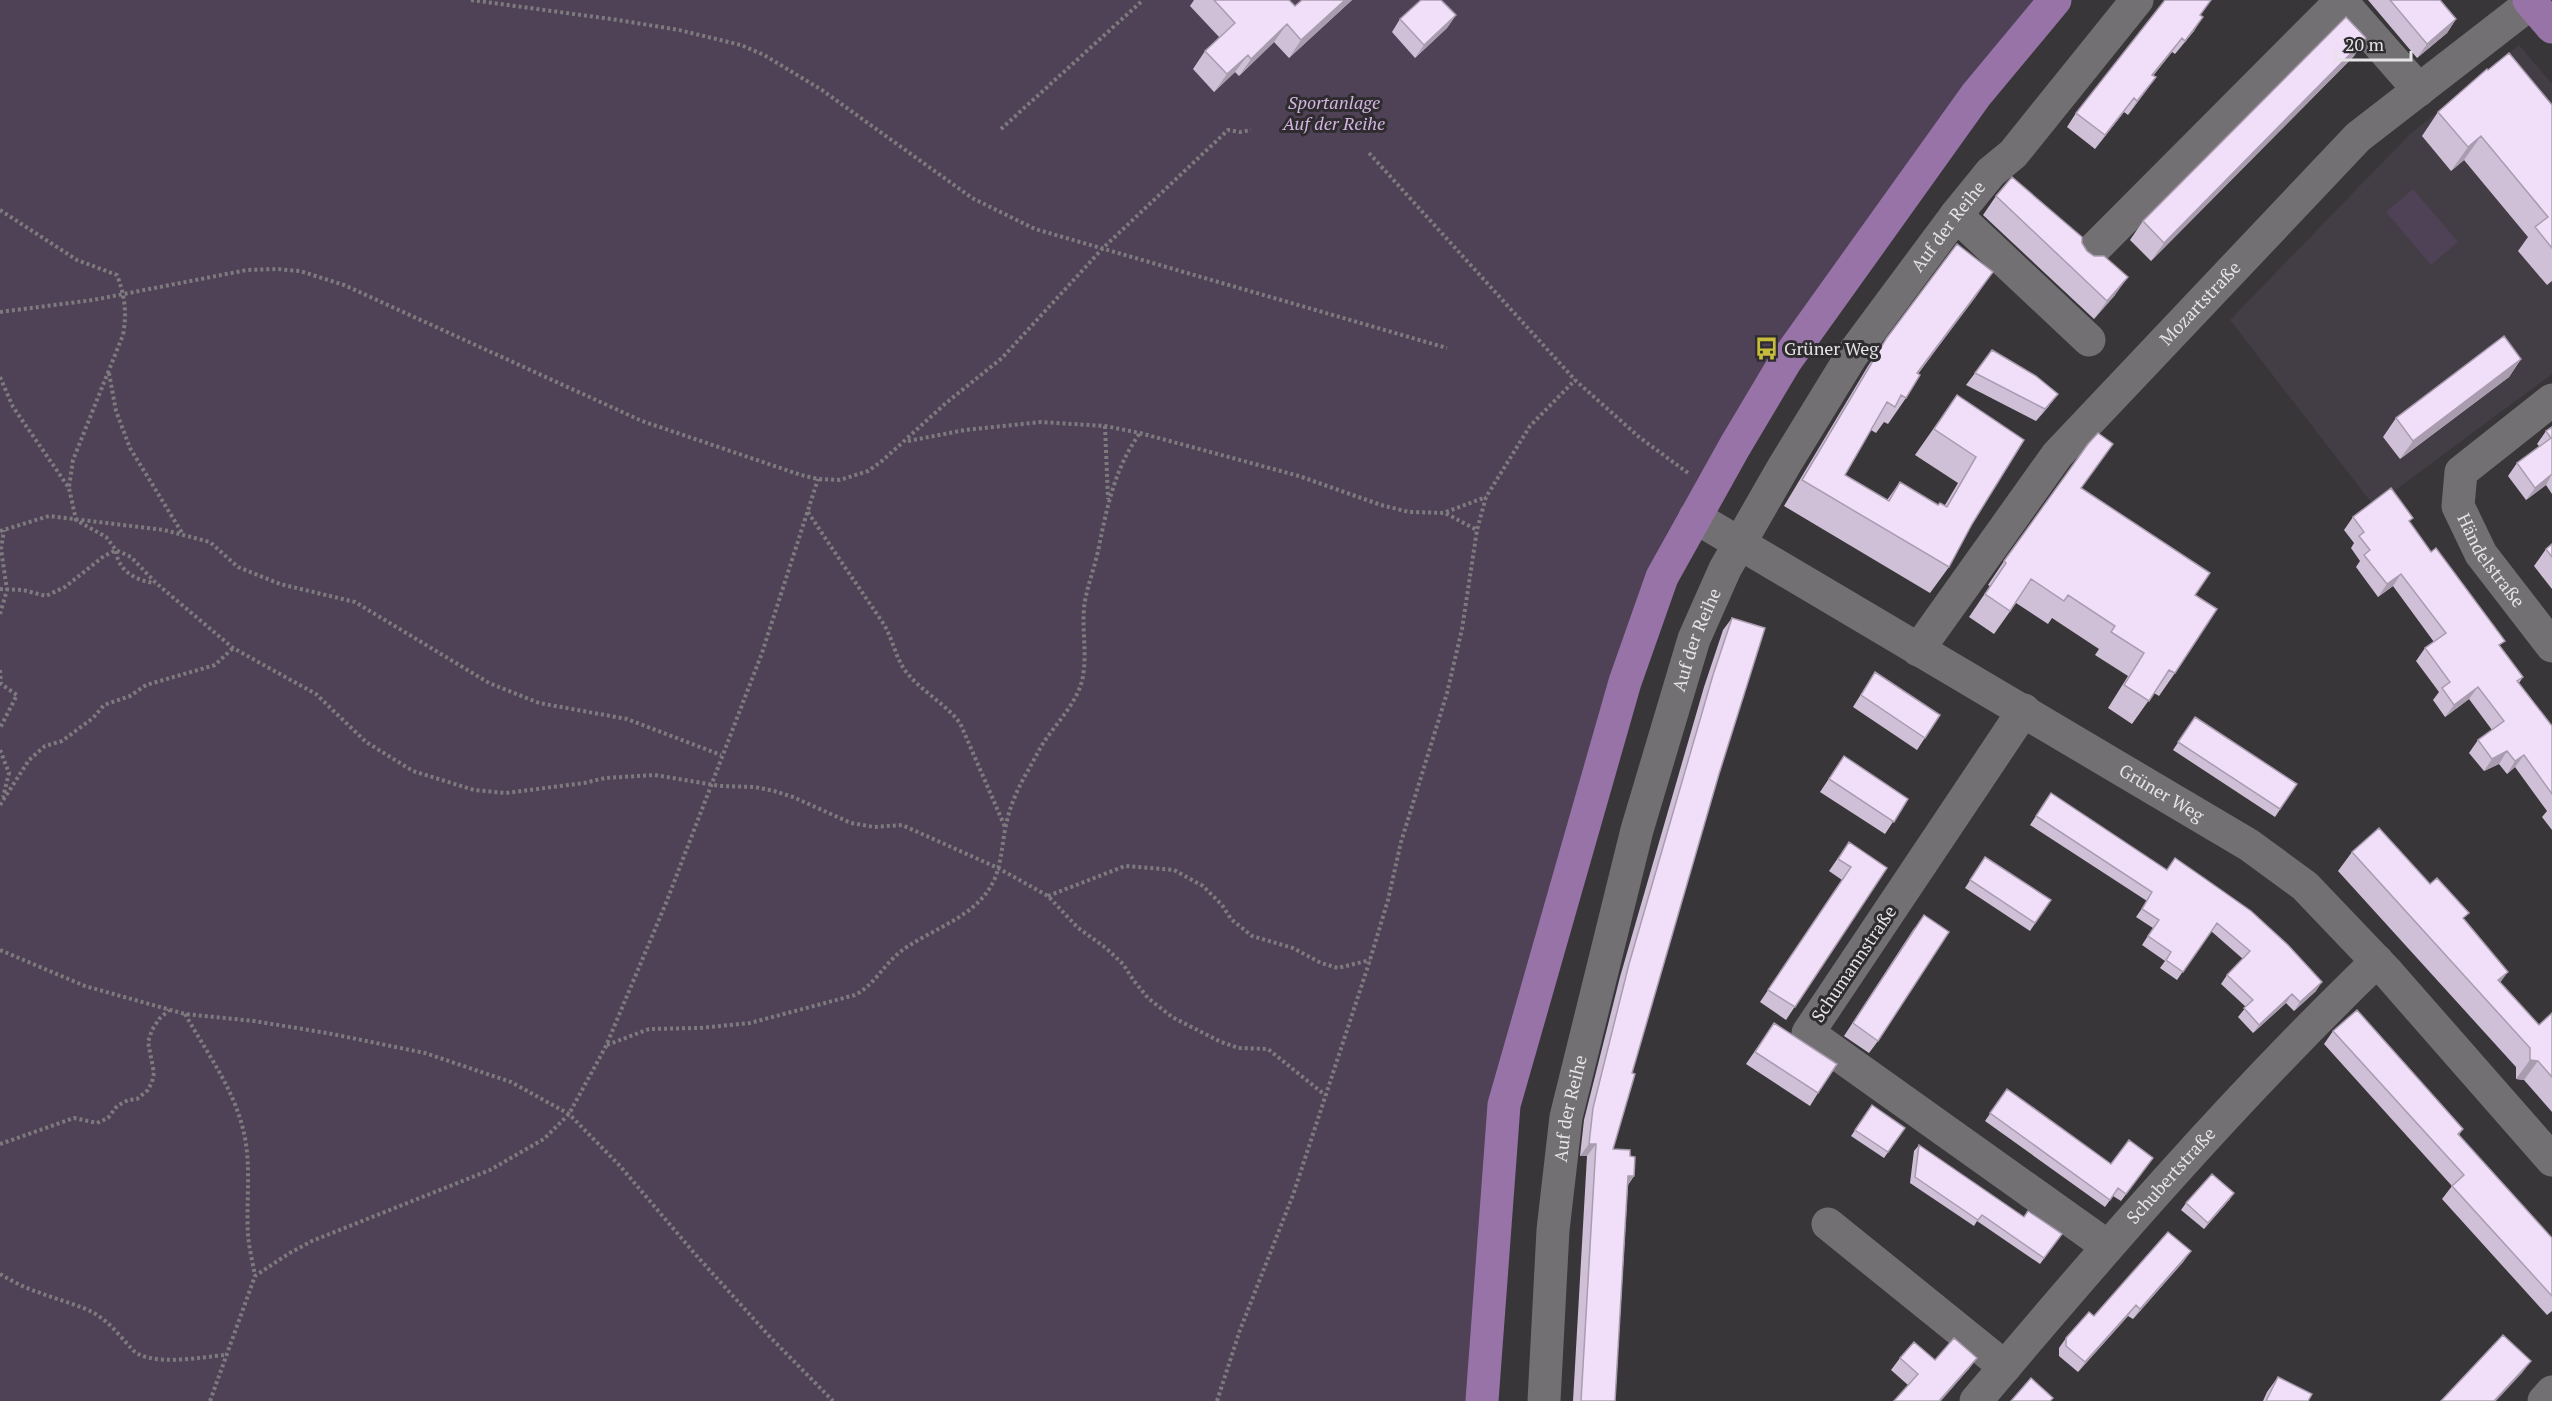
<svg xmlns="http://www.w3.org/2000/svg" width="2552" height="1401" viewBox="0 0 2552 1401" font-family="'PT Serif',serif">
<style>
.built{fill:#433d45}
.green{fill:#4f4156}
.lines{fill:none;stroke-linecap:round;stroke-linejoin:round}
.path{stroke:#7d7b7e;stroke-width:4;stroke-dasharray:3 3;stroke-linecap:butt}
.minor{stroke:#737074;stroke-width:33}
.major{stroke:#9773a8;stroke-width:33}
.wall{fill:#cfc0d7}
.shaded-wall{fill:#a99caf}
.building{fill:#f1dffa;stroke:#a99caf;stroke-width:1.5}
.labels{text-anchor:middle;stroke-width:6;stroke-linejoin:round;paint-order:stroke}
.park-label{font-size:18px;font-style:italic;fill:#d3b4e1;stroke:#2e2c2f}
.street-label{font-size:18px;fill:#e5e3e6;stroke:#2e2c2f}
.poi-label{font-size:18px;fill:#e5e3e6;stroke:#2e2c2f;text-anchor:start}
</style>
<rect width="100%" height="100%" fill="#383639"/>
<path class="built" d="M2519 45 2552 84V374L2374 506 2230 320 2409 135Z"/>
<path class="green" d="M0 0H2047L1658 571 1527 1000 1479 1401H0Z
M2413 189 2458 242 2431 265 2386 212Z"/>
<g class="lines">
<path class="path" d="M471 0 618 20 679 30 741 45 764 55 822 90 972 198 1035 229 1447 348
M1001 129 1143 0
M1369 153 1575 380 1639 437 1688 473
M0 210 77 260 117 275C125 297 127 312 123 335L73 460 69 487
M0 312 93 300 247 270 277 269 300 271 344 285 642 421 801 475 818 479 840 480 868 471 882 461 946 403 1002 358 1103 248 1228 130 1240 132 1251 130
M109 373 116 411 130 448 184 536
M0 377 13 407 69 488 76 520 106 537 116 550 131 557 156 583 233 648 316 694 366 742 413 771 474 790 506 793 584 783 605 778 655 775 720 786 755 787 774 791 793 797 851 823 874 827 902 825 998 868 1048 896 1078 928 1106 948 1123 964 1134 981 1148 998 1172 1017 1219 1041 1238 1048 1268 1049 1325 1095
M1105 426 1108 499
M908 441 965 430 1041 422 1105 426 1140 433 1299 476 1381 505 1409 512 1445 513 1477 530
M808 512C832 549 858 586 883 623 892 637 895 655 904 669 919 690 944 702 960 723L1005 827
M1446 512 1486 497
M0 531 49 516 164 530 210 542 238 567 280 584 355 602 489 683 539 703 627 719 721 755
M0 589 23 590 46 596 65 587 104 556 116 550C117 570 136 581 155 583
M0 614 7 590 1 549 4 530
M0 670 1 684 17 695 0 728
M0 750 9 773 3 797
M0 805 29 760 45 746 62 741 93 718 104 705 130 696 146 685 215 665 233 648
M1048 896 1125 866 1174 870 1203 886 1222 905 1231 919 1252 936 1293 948 1321 963 1338 968 1370 960
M0 950 85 986 185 1014 254 1021 327 1033 425 1053 511 1082 569 1114 620 1166 695 1254 771 1338 833 1401
M185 1014C208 1055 236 1091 245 1138 251 1170 246 1203 248 1235 249 1249 253 1263 255 1276
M607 1045 649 1029 700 1028 750 1023 855 995C873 986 883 966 900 952 931 928 978 918 995 878 1002 860 1002 843 1006 825 1010 806 1017 790 1026 774 1032 764 1037 753 1044 742 1057 722 1079 701 1083 676 1087 653 1082 631 1084 608 1086 589 1094 570 1098 551 1107 508 1114 469 1140 433
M0 1144 74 1118 97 1123 108 1118 117 1106 128 1100 137 1099 148 1090 152 1082 154 1073 148 1042 152 1030 159 1019 169 1010
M0 1274C12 1281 25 1288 38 1292 55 1299 73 1303 90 1311 107 1319 119 1335 131 1348 147 1368 201 1357 225 1355
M210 1401 255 1276 288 1254 312 1241 490 1170 544 1139 569 1114 606 1046 666 903 762 653 818 479
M1217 1401 1240 1330 1293 1195 1370 960 1388 900 1401 842 1447 693 1462 629 1477 530 1486 497 1530 426 1575 380"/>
<g class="minor">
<path d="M1956 215 2089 340"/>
<path d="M2087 256 2341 1 2419 90"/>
<path id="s1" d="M2552 400 2461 472 2458 506 2481 554 2552 646"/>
<path id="s2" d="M1695 517 2249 845 2305 886 2389 974 2552 1160"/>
<path id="s3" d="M1918 650 2057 455 2358 137 2531 3"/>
<path d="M2024 710 1808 1033 2107 1246"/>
<path d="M1828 1224 2005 1367"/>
<path id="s4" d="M1544 1401 1553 1230 1566 1117 1637 830 1694 639 1725 569 1784 466 1852 355 1956 215 1991 172 2013 154 2137 0"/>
<path id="s5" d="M1976 1401C2104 1249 2234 1099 2377 961"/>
<path d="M2544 1401 2552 1392"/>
</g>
<path class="major" d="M2529 0 2552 27
M1482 1401 1504 1105 1625 682 1662 577 1735 446 1785 362 1976 95 2055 0"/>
</g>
<path class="wall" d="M1194 0H1289L1295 6 1352 0 1289 58 1274 42 1239 76 1235 72 1214 92 1193 69 1205 51 1220 38 1190 6Z
M2368 0H2440L2456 19 2447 33 2417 58Z
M1456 15 1447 28 1415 58 1392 32 1400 19Z
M2201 15 2194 31 2175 54 2172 52 2153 76 2156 77 2128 115 2124 112 2095 149 2067 127 2076 113Z
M2366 38 2354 56 2151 261 2130 240 2143 221Z
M2488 70 2552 105V281L2547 285 2518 251 2528 237 2464 160 2451 171 2422 136 2438 112Z
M1996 196 2082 243 2115 295 2094 319 1983 215Z
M1993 272 1918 374 1906 398 1888 424 1884 422 1876 433 1871 430 1845 475 1887 500 1900 482 1938 505H1945L1958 483 1915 455 1957 395 2024 440 1972 524 1949 567 1930 593 1784 506 1868 366 1886 339Z
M2521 359 2509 377 2400 459 2383 437 2396 418Z
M1975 373 2049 406 2036 421 1966 385Z
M2552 427V494L2546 485 2526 500 2508 476 2517 463 2539 446 2537 444 2546 431Z
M2081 488 2195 595 2175 673 2159 696 2154 693 2132 724 2108 708 2128 676 2095 655 2099 649 2052 618 2048 624 2016 603 1994 634 1969 617 1990 586 1988 585 2004 561Z
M2353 517 2410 523 2523 677 2519 683 2552 726V830L2542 817 2547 811 2515 767 2507 774 2499 764 2484 771 2469 753 2478 740 2492 730 2469 699 2445 717 2433 700 2439 692 2416 661 2425 648 2434 642 2393 586 2378 597 2356 567 2360 561 2351 548 2354 543 2344 530Z
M2552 544V589L2534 566 2546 549Z
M1732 618 1719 774 1632 1073 1613 1149 1630 1156 1634 1176 1628 1185 1615 1401H1573L1587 1156H1580L1584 1120 1620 977 1704 687 1723 630Z
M1875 672 1940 715 1917 750 1853 707Z
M2195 717 2297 784 2275 817 2173 750Z
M1844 756 1908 799 1885 834 1820 792Z
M2051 793 2316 991 2294 1011 2286 1003 2253 1033 2238 1017 2246 1007 2221 984 2227 975 2243 959 2211 931 2177 980 2160 968 2165 961 2142 945 2153 928 2136 917 2147 901 2030 825Z
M1849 842 1887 868 1786 1020 1760 1002 1842 880 1829 871Z
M2352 852 2430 884 2464 919 2500 982 2539 1025 2552 1013V1112L2524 1080 2516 1079V1067L2338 871Z
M1985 857 2051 900 2030 931 1965 888Z
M1915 927 1878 1041 1869 1053 1844 1036Z
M1774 1023 1818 1093 1810 1106 1746 1064Z
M2333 1031 2463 1129 2459 1135 2552 1238V1311L2547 1315 2442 1199 2452 1186 2324 1044Z
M2007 1089 2111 1164 2153 1158 2121 1201 2113 1196 2105 1207 1985 1121Z
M1872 1105 1905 1128 1884 1158 1851 1136Z
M1919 1145 2024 1217 2062 1234 2040 1264 1977 1221 1974 1226 1910 1183 1914 1151Z
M2230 1199 2204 1229 2181 1210 2186 1203Z
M2184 1261 2133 1319 2128 1316 2078 1372 2059 1356V1348L2066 1338 2094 1316Z
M1900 1358 1935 1360 1977 1358 1968 1370 1908 1385 1891 1370Z
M2278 1377 2308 1401H2263L2267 1392Z"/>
<path class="shaded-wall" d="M1345 0H1352L1289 58 1301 40Z
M1456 15 1447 28 1415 58 1424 45Z
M2203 17 2194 31 2175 54 2185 41Z
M2456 19 2447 33 2417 58 2427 44Z
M1287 24 1274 42 1239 76 1251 59Z
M2182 38 2172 52 2142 89 2152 75Z
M2366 38 2354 56 2151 261 2164 243Z
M1248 55 1235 72 1214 92 1227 74Z
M2156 77 2146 91 2128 115 2137 101Z
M2134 98 2124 112 2095 149 2105 135Z
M2481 136 2464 160 2451 171 2468 147Z
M1993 272 1975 298 1899 399 1917 373Z
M2128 277 2115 295 2094 319 2107 301Z
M2521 359 2509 377 2400 459 2413 441Z
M2058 394 2049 406 2036 421 2045 409Z
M2552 474 2546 485 2526 500 2535 488Z
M2401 574 2393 586 2378 597 2387 584Z
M2478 687 2469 699 2445 717 2454 705Z
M2507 751 2499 764 2484 771 2492 759Z
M2524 755 2515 767 2507 774 2515 761Z
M2508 972 2494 991 2498 980Z
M2322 982 2316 991 2294 1011 2300 1002Z
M2292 994 2286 1003 2253 1033 2259 1025Z
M2530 1060 2538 1061 2524 1080 2516 1079Z
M1589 1144H1596L1587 1156H1580Z
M1628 1176H1634L1625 1189Z
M2234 1193 2230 1199 2204 1229 2208 1223Z
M2191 1251 2184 1261 2133 1319 2140 1309Z
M2136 1305 2128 1316 2078 1372 2085 1362Z
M1977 1358 1968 1370 1941 1401H1939Z
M2531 1361 2522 1373 2496 1401H2494Z"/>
<path class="building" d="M1214 0H1289L1295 6 1302 0H1345L1301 40 1287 24 1251 59 1248 55 1227 74 1205 51 1235 23Z
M1421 0H1441L1456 15 1424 45 1400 19Z
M2165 0H2211L2200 15 2203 17 2185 41 2182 38 2152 75 2156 77 2137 101 2134 98 2105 135 2076 113Z
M2390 0H2440L2456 19 2427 44Z
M2346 17 2366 38 2164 243 2143 221Z
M2509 53 2552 105V248L2535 227 2548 217 2481 136 2468 147 2438 112 2487 69 2488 70Z
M2012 177 2082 237V243L2087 251 2094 256H2104L2128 277 2107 301 1996 196Z
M1957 244 1993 272 1917 373 1920 375 1906 398 1901 395 1895 407 1887 402 1845 475 1889 501 1900 482 1938 505 1940 503 1947 507 1976 457 1934 429 1957 395 2024 440 1972 524 1949 567 1802 480 1886 339Z
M2504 336 2521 359 2413 441 2396 418Z
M1992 350 2036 376 2058 394 2045 409 1975 373Z
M2552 427V474L2535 488 2517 463 2551 438 2546 431Z
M2098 433 2113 444 2081 488 2210 573 2195 595 2217 609 2175 673 2169 670 2149 701 2124 685 2144 653 2111 632 2115 626 2068 595 2064 601 2031 579 2010 611 1985 594 2006 563 2004 561 2088 444Z
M2391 488 2413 518 2409 521 2431 552 2436 548 2505 641 2499 645 2523 677 2517 681 2552 726V794L2524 755 2515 761 2507 751 2492 759 2478 740 2504 721 2478 687 2454 705 2442 688 2450 682 2425 648 2446 633 2401 574 2387 584 2364 555 2370 550 2359 536 2364 532 2353 517Z
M2552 544V557L2546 549Z
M1732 618 1765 628 1719 774 1632 1073 1635 1074 1613 1149 1630 1150V1156L1635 1157 1634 1176H1628L1615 1401H1581L1596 1144H1589L1593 1108 1629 964 1713 675Z
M1875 672 1940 715 1925 738 1861 695Z
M2195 717 2297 784 2280 809 2178 742Z
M1844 756 1908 799 1894 822 1829 779Z
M2051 793 2167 870 2175 858 2204 878 2251 911 2288 945 2322 982 2300 1002 2292 994 2259 1025 2244 1008 2253 1000 2227 975 2250 951 2217 923 2183 972 2166 960 2171 952 2148 936 2159 920 2142 909 2152 892 2036 816Z
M2379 828 2430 884 2437 878 2469 913 2463 918 2508 972 2498 980 2539 1025 2552 1013V1077L2538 1061 2530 1060V1048L2352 852Z
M1849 842 1887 868 1795 1007 1768 990 1851 867 1838 859Z
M1985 857 2051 900 2035 923 1970 880Z
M1924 915 1949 932 1878 1041 1853 1023Z
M2357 1010 2463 1129 2458 1134 2552 1238V1296L2452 1186 2464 1175 2333 1031Z
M1774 1023 1837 1064 1818 1093 1755 1052Z
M2007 1089 2111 1164 2129 1140 2153 1158 2126 1194 2118 1188 2110 1200 1990 1113Z
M1872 1105 1905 1128 1888 1152 1855 1130Z
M1919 1145 2024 1217 2028 1211 2062 1234 2044 1258 1982 1215 1978 1220 1915 1177Z
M2212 1174 2234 1193 2208 1223 2186 1203Z
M2168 1232 2191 1251 2140 1309 2136 1305 2085 1362 2066 1346V1338L2089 1312 2094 1316Z
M2503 1335 2531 1361 2494 1401H2441Z
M1954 1338 1977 1358 1939 1401H1894L1918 1374 1900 1358 1914 1342 1935 1360Z
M2278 1377 2312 1394 2308 1401H2266Z
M2031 1378 2053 1398 2050 1401H2011Z"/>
<defs>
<symbol id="bus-bare" viewBox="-9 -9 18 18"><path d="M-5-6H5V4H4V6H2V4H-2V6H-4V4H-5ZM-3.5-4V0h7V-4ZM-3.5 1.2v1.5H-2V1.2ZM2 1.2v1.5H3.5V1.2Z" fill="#c6bc3c" stroke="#2e2c2f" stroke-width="2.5" paint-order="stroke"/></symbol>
</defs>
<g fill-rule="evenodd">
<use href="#bus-bare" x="1750" y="332" width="33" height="33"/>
</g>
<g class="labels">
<g class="park-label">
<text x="1334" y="109">Sportanlage<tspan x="1334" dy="21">Auf der Reihe</tspan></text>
</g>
<g class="street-label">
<text dy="6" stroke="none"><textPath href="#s4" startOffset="1266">Auf der Reihe</textPath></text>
<text dy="6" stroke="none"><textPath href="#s3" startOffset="448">Mozartstraße</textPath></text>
<text dy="6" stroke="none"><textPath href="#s1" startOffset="214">Händelstraße</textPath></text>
<text dy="6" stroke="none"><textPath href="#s4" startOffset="780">Auf der Reihe</textPath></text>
<text dy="6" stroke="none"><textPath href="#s2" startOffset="542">Grüner Weg</textPath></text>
<text transform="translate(1854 964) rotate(-56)" y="6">Schumannstraße</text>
<text dy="6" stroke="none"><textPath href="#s4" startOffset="294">Auf der Reihe</textPath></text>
<text dy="6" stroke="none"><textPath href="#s5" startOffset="298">Schubertstraße</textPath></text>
</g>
<g class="poi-label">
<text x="1784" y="355">Grüner Weg</text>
</g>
</g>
<path d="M2336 51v9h75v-9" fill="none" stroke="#e5e3e6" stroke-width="3"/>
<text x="2345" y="51" font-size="18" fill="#e5e3e6" stroke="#2e2c2f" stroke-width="4.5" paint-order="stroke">20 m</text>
</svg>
